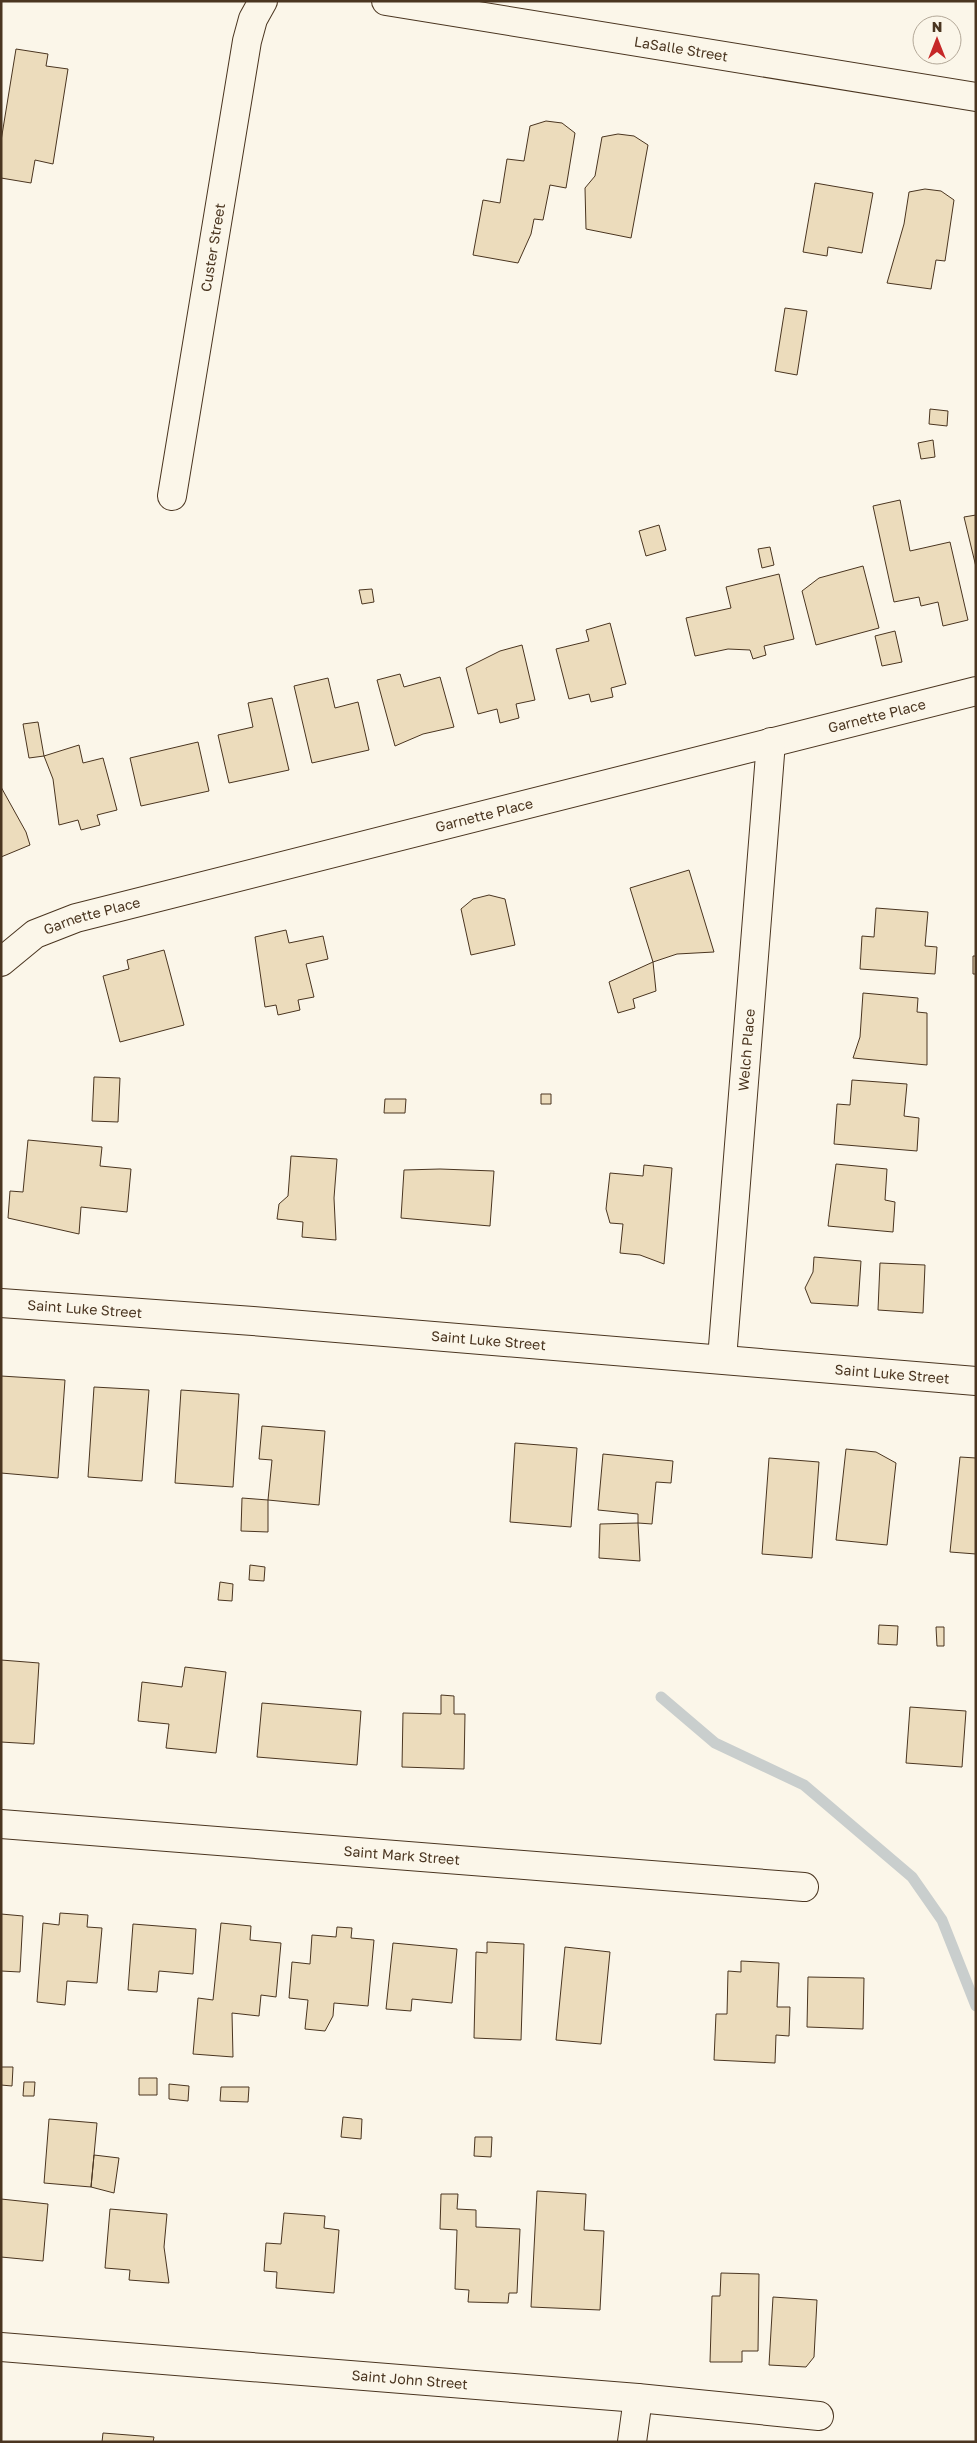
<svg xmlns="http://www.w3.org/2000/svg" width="977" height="2443" viewBox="0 0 977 2443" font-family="'Golos Text',sans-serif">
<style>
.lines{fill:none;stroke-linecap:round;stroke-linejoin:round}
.stream{stroke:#c9cecd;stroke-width:11}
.building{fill:#ecdcbc;stroke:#4a3520}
.street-casing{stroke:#4a3520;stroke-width:30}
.secondary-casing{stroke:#4a3520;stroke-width:30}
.street{stroke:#fbf6e9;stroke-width:28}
.secondary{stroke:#fbf6e9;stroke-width:28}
.labels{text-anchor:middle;stroke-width:4;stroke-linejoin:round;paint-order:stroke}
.street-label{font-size:14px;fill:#4a3520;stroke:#fbf6e9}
</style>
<rect width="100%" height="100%" fill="#fbf6e9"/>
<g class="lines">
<path class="stream" d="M661 1697 715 1743 804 1785 912 1877 942 1920 976 2006"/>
</g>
<path class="building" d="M16 49 48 54 46 66 68 69 53 164 35 160 31 183 1 178V141Z
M546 121 562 123 575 133 566 188 550 185 543 220 534 219 531 234 518 263 473 255 483 200 500 203 507 159 524 161 530 126Z
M618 134 634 136 648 145 631 238 586 229 585 188 595 176 602 137Z
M815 183 873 193 862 253 828 247 827 256 803 252Z
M925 189 941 191 954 200 945 261 936 260 931 289 887 283 904 224 909 192Z
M785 308 807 311 797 375 775 371Z
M930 409 948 411 947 426 929 424Z
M933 440 935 457 921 459 918 443Z
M900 500 910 551 950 542 968 620 943 626 938 602 921 606 919 597 894 602 873 506Z
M976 515V567L964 517Z
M659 525 666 550 646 556 639 531Z
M770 547 774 565 762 568 758 549Z
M863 566 879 628 816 645 802 591 819 578Z
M779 574 794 639 764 646 766 655 753 659 750 650 728 649 695 656 686 618 731 608 726 587Z
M372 589 374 602 362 604 359 590Z
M610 623 626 684 611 688 613 697 591 702 589 694 569 699 556 649 589 641 586 630Z
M895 631 902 662 882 666 875 636Z
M522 645 535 700 516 704 519 718 500 723 497 709 478 714 466 668 500 651Z
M400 674 404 687 440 677 454 727 423 734 395 746 377 680Z
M328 678 335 708 358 702 369 750 312 763 294 686Z
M272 698 289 770 229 783 218 735 253 727 248 703Z
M38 722 44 756 29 758 23 724Z
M198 742 209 791 141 806 130 758Z
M79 745 83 763 103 758 117 810 97 815 100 825 81 830 78 820 59 825 53 779 44 756Z
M1 787 26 832 30 845 1 857Z
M689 870 714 952 677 954 653 962 630 888Z
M489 895 505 899 515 945 471 955 461 909 473 899Z
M876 908 928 912 925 946 937 947 935 974 860 969 862 936 874 937Z
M286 930 289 943 323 936 328 959 306 964 314 997 298 1000 300 1010 278 1015 276 1005 265 1007 255 937Z
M164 950 184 1025 120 1042 103 976 129 969 127 960Z
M973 956H976V974H973Z
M653 962 656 991 633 999 635 1008 618 1013 609 982Z
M863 993 918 998 917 1012 927 1013V1065L853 1058 860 1037Z
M94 1077 120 1078 118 1122 92 1121Z
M852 1080 907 1084 904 1116 919 1118 917 1151 834 1144 837 1104 850 1105Z
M541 1094H551V1104H541Z
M385 1099H406L405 1113H384Z
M28 1140 102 1147 100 1166 131 1169 127 1212 81 1207 79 1234 8 1218 10 1191 23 1192Z
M291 1156 337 1159 334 1198 336 1240 302 1237 303 1222 277 1219 279 1204 288 1196Z
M836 1164 887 1169 885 1200 895 1202 893 1232 828 1226Z
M644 1165 672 1168 664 1264 640 1255 620 1253 623 1224 610 1223 606 1209 610 1173 643 1176Z
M440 1169 494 1171 490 1226 401 1218 404 1170Z
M814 1257 861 1261 858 1306 811 1303 805 1288 813 1272Z
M880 1263 925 1265 923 1313 878 1310Z
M1 1376 65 1380 58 1478 1 1473Z
M94 1387 149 1390 142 1481 88 1477Z
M181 1390 239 1394 233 1487 175 1483Z
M262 1426 325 1431 319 1505 268 1500 272 1460 259 1459Z
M515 1443 577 1448 571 1527 510 1522Z
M846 1449 876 1452 896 1463 887 1545 836 1540Z
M603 1454 673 1461 671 1483 656 1482 652 1524 638 1523V1514L598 1510Z
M960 1457 976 1458V1554L950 1552Z
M769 1458 819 1462 812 1558 762 1554Z
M242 1498 268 1500V1532L241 1531Z
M638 1523 640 1561 599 1558 600 1524Z
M250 1565 265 1567 264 1581 249 1580Z
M220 1582 233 1584 232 1601 218 1600Z
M879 1625 898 1626 897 1645 878 1644Z
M936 1627H944V1646H937Z
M1 1660 39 1663 34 1744 1 1742Z
M185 1667 226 1672 216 1753 166 1748 169 1724 138 1721 142 1682 182 1687Z
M441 1695 454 1696V1714H465L464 1769 402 1767 403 1713 441 1714Z
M262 1703 361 1711 357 1765 257 1757Z
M910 1707 966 1711 962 1767 906 1763Z
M60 1913 88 1915 87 1927 102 1928 97 1983 67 1981 65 2005 37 2002 43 1923 59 1925Z
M1 1914 23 1916 20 1972 1 1971Z
M221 1923 251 1926 250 1940 281 1943 276 1997 261 1995 259 2016 232 2013 233 2057 193 2054 198 1998 213 2000Z
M133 1924 196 1929 193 1974 159 1971 157 1992 128 1990Z
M337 1927 352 1928 351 1938 374 1940 368 2006 334 2003 333 2016 325 2031 305 2029 308 2000 289 1998 292 1962 310 1964 312 1935 336 1937Z
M487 1942 524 1944 521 2040 474 2038 476 1952 487 1953Z
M393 1943 457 1949 452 2003 412 1999 411 2011 386 2009Z
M565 1947 610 1952 601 2044 556 2040Z
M741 1961 779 1963 777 2007H790L789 2036 776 2035 775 2063 714 2060 716 2014H727L728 1971 741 1972Z
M808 1977 864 1978 863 2029 807 2027Z
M1 2067H13L12 2086 1 2085Z
M139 2078H157V2095H139Z
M24 2082H35L34 2096H23Z
M169 2084 189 2086 188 2101 169 2099Z
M221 2087H249L248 2102 220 2101Z
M343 2117 362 2119 361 2139 341 2137Z
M49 2119 97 2123 91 2187 44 2183Z
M475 2137H492L491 2157 474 2156Z
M94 2155 119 2158 114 2193 91 2187Z
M537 2191 586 2194 584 2230 604 2231 600 2310 531 2307Z
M441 2194H458L457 2209 476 2210V2227L520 2229 517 2293H509L508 2303 468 2302 469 2290 455 2289 457 2230 440 2229Z
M1 2199 48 2204 43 2261 1 2257Z
M110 2209 167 2214 164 2247 169 2283 129 2280 130 2270 105 2268Z
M284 2213 325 2216 324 2228 339 2230 334 2293 276 2288 277 2272 264 2271 266 2243 281 2244Z
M721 2273 759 2274 758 2351H742V2362H710L712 2296H720Z
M773 2297 817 2300 814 2357 806 2367 769 2365Z
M103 2433 154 2437 153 2442H102Z"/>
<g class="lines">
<defs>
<g id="street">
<path id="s1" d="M172 496 247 41 253 19 263 1"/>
<path id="s2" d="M1 962 35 934 76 918 976 691"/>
<path id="s3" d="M1 1303 253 1321 976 1381"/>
<path id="s4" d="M722 1359 771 742"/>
<path id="s5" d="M1 1824 804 1887"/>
<path id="s6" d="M1 2347 638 2398 819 2416"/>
<path d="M632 2442 638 2398"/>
</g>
<g id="secondary">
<path id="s7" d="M386 1 976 97"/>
</g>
</defs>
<use href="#street" class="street-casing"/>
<use href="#secondary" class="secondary-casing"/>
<use href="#street" class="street"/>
<use href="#secondary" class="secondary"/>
</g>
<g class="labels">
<g class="street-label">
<text dy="5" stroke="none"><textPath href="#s7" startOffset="299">LaSalle Street</textPath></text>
<text dy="5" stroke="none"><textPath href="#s1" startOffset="252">Custer Street</textPath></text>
<text dy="5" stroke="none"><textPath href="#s2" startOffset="914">Garnette Place</textPath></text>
<text dy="5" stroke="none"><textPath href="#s2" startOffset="509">Garnette Place</textPath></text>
<text dy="5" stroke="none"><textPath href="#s2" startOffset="104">Garnette Place</textPath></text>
<text dy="5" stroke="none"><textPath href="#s4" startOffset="310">Welch Place</textPath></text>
<text dy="5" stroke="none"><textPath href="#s3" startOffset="84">Saint Luke Street</textPath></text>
<text dy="5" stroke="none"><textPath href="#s3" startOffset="489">Saint Luke Street</textPath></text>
<text dy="5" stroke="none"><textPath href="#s3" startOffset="894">Saint Luke Street</textPath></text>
<text dy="5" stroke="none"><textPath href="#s5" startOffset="402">Saint Mark Street</textPath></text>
<text dy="5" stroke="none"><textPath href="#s6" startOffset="410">Saint John Street</textPath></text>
</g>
</g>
<rect width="977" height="2443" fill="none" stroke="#4a3520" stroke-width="5"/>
<g transform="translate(937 40)"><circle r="24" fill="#fbf6e9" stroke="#b4a999"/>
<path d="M0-4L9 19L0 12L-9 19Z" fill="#c62828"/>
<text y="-8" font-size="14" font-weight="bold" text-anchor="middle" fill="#4a3520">N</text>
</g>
</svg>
